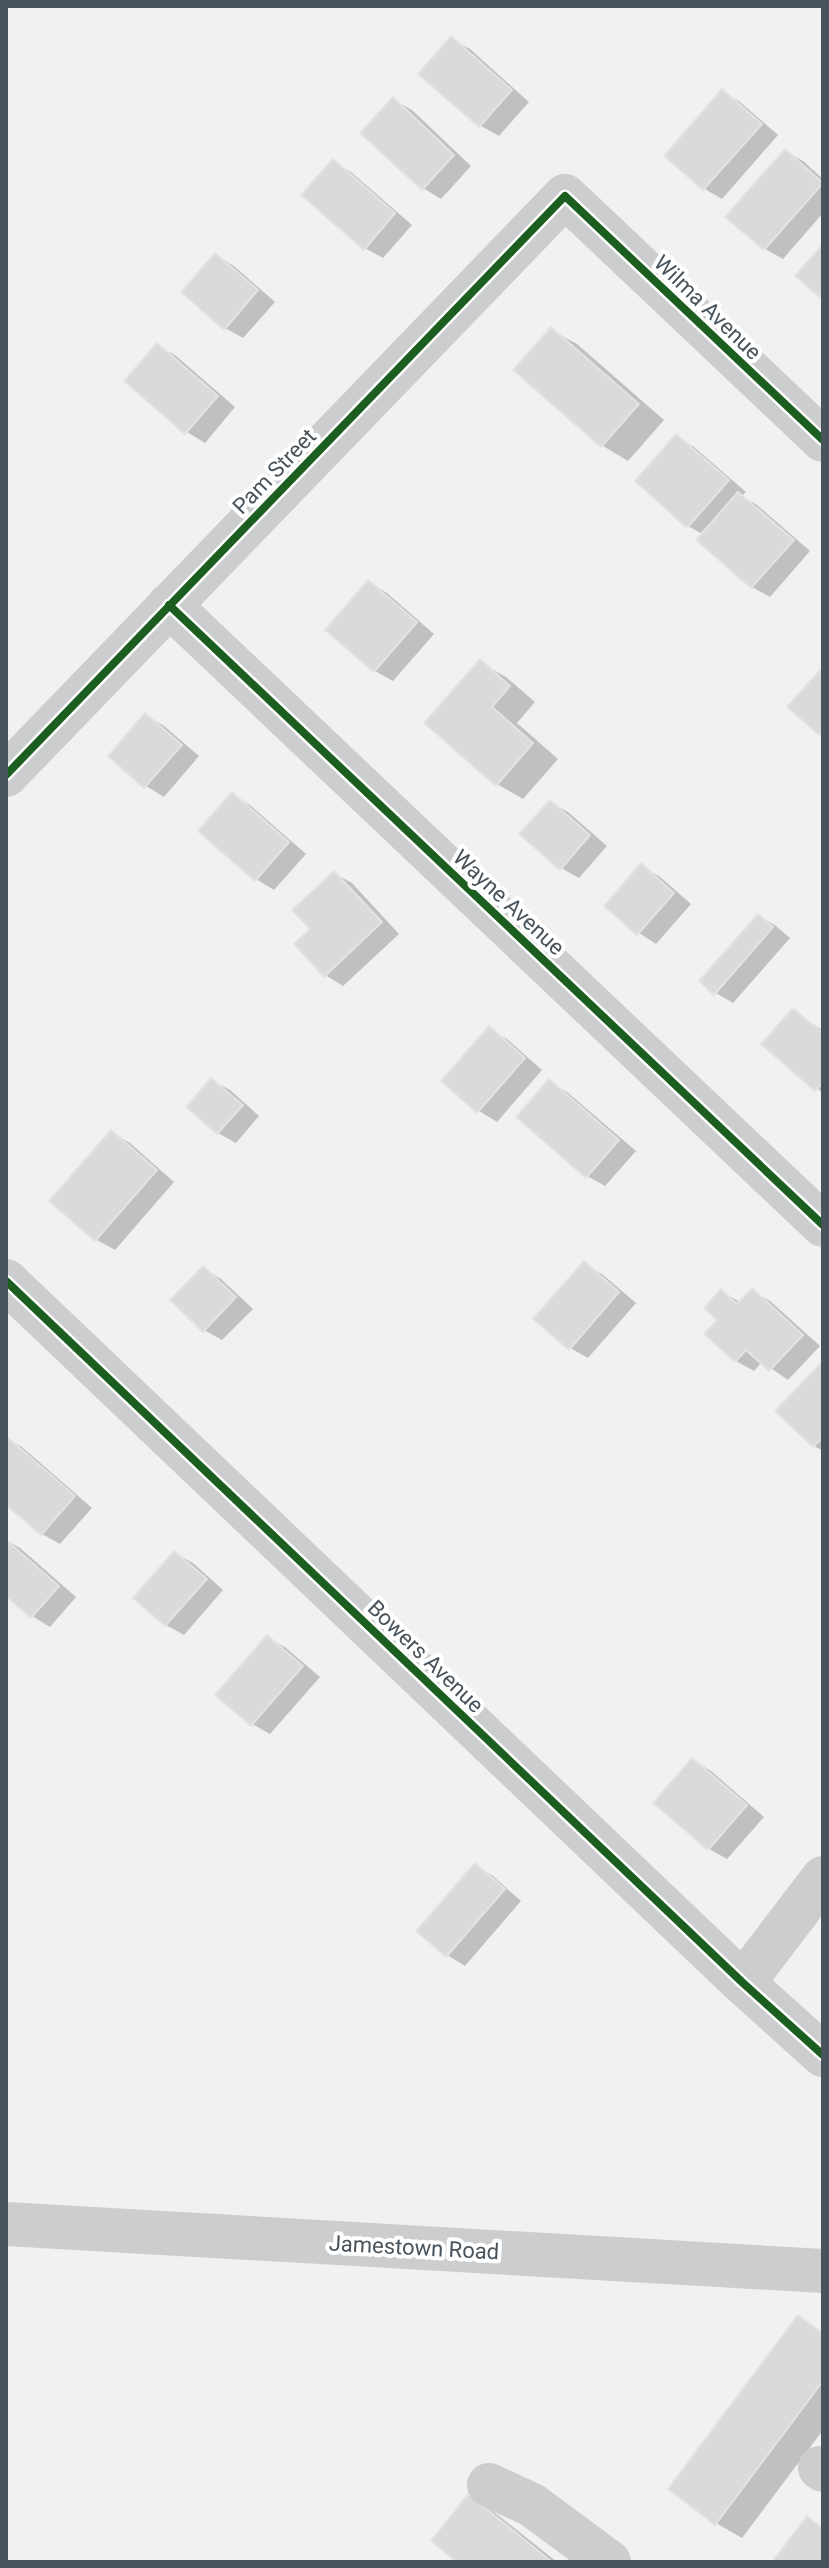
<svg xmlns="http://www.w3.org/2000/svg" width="829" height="2568" viewBox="0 0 829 2568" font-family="Roboto,sans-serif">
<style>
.shadow{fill:#0003}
.building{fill:#dadadb;stroke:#e2e3e4;stroke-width:2}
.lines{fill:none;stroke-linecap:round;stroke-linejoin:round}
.minor{stroke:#cbcdcf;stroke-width:44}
.cycleway-casing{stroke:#fff;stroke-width:13}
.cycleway{stroke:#1b5e20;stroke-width:8}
.labels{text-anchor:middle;stroke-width:8;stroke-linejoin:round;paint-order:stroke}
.street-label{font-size:22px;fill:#49535c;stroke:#fff}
</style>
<rect width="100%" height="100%" fill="#f1f1f1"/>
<path class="shadow" d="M452 39 470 49 529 102 499 136 481 126 421 73Z
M722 91 740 102 778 135 722 199 705 189 666 156Z
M394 100 412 110 471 166 441 199 423 188Z
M785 151 803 161 823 179V213L783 259 765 249 728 217Z
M333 162 351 172 412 225 383 258 365 248Z
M216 255 234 266 275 302 243 338 225 328Z
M551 330 577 344 664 420 628 461 603 446 516 370Z
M158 345 176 356 235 407 205 443 187 432 127 380Z
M676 437 694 447 746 492 742 496 757 505 810 551 770 597 752 587 699 540 704 535 688 526Z
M369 582 387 593 434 634 393 681 375 671Z
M480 662 506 677 535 702 517 723 558 759 523 799 497 784Z
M146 715 164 726 199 756 164 797 146 786 110 756Z
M232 795 250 805 306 854 274 890 256 879Z
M550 802 568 812 607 846 579 878 561 868Z
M641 866 659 876 691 904 656 944 639 933 607 906Z
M334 873 352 883 399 934 343 986 325 975 313 930Z
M759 916 776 926 790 938 733 1003 716 993Z
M793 1010 823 1031V1093L764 1044Z
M489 1029 507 1039 542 1070 497 1122 479 1111 444 1081Z
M212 1080 230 1090 259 1116 236 1143 218 1133 188 1107Z
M549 1081 567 1092 636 1151 605 1186 587 1176Z
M112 1133 130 1143 174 1182 115 1250 97 1240 52 1201Z
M584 1264 602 1274 636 1303 588 1358 570 1348Z
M203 1268 221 1279 253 1309 222 1340 204 1330Z
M722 1291 741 1303 752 1291 770 1301 820 1346 788 1380 762 1362 754 1371 736 1361 707 1334 720 1320Z
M823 1364V1451L814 1446 777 1411Z
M6 1438 22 1447 92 1508 60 1544 42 1534 6 1502Z
M6 1540 20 1548 76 1597 50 1627 32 1616 6 1594Z
M175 1553 193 1563 223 1590 184 1635 166 1625 136 1598Z
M268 1637 286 1648 320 1677 270 1734 252 1724Z
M693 1760 711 1771 764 1817 727 1859 709 1849Z
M475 1866 493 1876 521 1901 465 1966 447 1955Z
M799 2318 823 2332V2430L742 2538 716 2523Z
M468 2497 494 2512 557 2562H460Z"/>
<path class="building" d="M451 36 512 90 479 127 418 74Z
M722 89 762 124 703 190 664 156Z
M393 97 454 155 422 190 360 133Z
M785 149 823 183 764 250 725 217Z
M333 159 395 213 364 250 301 195Z
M823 244V300L795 276Z
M215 253 258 290 224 330 181 292Z
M551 327 639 404 601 447 513 370Z
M157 343 218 396 185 434 124 381Z
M676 434 729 480 687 528 635 481Z
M738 492 794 540 751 588 696 540Z
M368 580 417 622 374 672 325 630Z
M480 659 510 686 492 707 533 743 496 786 424 723Z
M821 669 823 670V738L787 707Z
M145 713 182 745 144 788 108 756Z
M232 792 289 842 255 881 198 831Z
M550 800 590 835 560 870 519 834Z
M641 863 674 893 637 935 604 906Z
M334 871 382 922 324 977 294 944 310 929 292 910Z
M758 914 773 927 714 995 699 981Z
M793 1008 823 1034V1082L815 1091 761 1044Z
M489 1026 525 1058 477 1113 441 1081Z
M211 1078 243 1105 217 1134 186 1107Z
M549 1079 619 1140 586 1178 516 1117Z
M111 1130 157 1170 95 1241 49 1201Z
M584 1261 619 1292 569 1350 533 1319Z
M203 1266 236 1297 203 1332 170 1300Z
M752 1288 803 1335 769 1371 746 1350 735 1362 704 1334 717 1320 704 1308 721 1289 737 1304Z
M823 1361V1437L813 1447 775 1411Z
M6 1436 75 1496 41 1535 6 1505Z
M6 1540 59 1586 31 1618 6 1596Z
M174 1551 207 1579 165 1626 133 1598Z
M267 1635 303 1666 251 1726 215 1695Z
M692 1758 747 1805 708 1850 653 1803Z
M475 1863 505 1889 446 1957 416 1931Z
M798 2315 823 2334V2381L715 2525 668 2489Z
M468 2494 552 2562H457L431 2541Z
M807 2516 823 2529V2562H772Z"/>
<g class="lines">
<path class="minor" d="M169 605 823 1225
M6 775 565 196 823 440
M6 1281 743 1983 823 2055
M743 1983 823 1878
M6 2224 823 2271
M820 2468 823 2470
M489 2485 532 2505 609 2562"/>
<defs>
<path id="cycleway" d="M169 605 823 1225
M6 775 565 196 823 440
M6 1281 743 1983 823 2055"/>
</defs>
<use href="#cycleway" class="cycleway-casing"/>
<use href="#cycleway" class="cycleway"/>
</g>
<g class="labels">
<g class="street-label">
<text transform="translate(708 307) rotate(44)" y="8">Wilma Avenue</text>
<text transform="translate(274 471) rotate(-46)" y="8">Pam Street</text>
<text transform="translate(509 902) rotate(43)" y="8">Wayne Avenue</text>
<text transform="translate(426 1656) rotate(44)" y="8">Bowers Avenue</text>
<text transform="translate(414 2247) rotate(3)" y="8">Jamestown Road</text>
</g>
</g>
<rect width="829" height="2568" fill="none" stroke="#49535c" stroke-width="16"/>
</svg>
